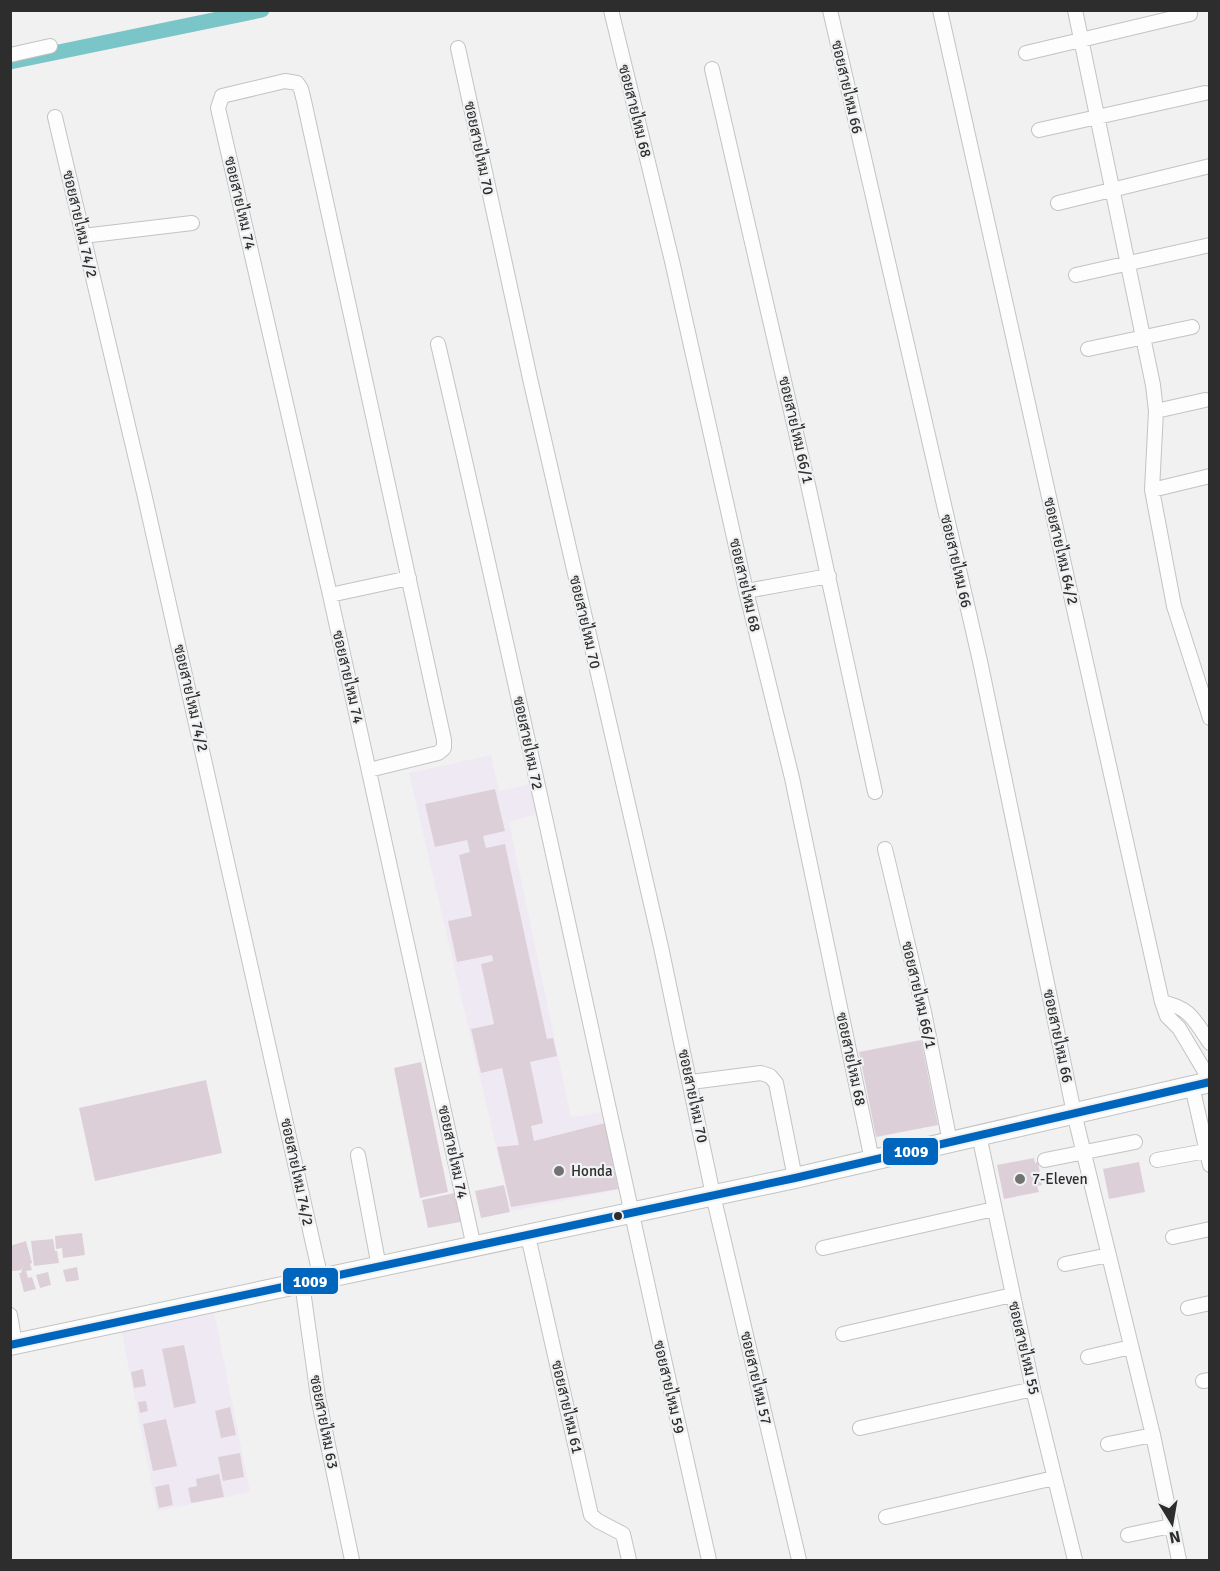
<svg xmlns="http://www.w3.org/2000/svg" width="1220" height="1571" viewBox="0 0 1220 1571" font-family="Signika,Sarabun,sans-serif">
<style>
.commercial{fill:#efe9f4}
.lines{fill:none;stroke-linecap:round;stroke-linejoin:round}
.canal{stroke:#7ac5c8;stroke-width:15}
.building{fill:#ddcfd7}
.minor-casing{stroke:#c2c3c3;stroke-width:16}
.secondary-casing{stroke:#c2c3c3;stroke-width:22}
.minor{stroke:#fdfdfd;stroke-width:14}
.secondary{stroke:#fdfdfd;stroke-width:20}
.bus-1-casing{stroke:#f0f1f2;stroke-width:12}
.bus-1{stroke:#0065bd;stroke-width:8}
.poi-dot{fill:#727272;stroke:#f0f1f2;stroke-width:2}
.bus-dot{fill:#2d2d2e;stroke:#f0f1f2;stroke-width:2}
.labels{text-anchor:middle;stroke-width:4.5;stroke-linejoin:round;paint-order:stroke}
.street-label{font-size:15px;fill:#2d2d2e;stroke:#f0f1f2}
.poi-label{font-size:15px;fill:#2d2d2e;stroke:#f0f1f2;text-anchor:start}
.line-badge{stroke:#f0f1f2;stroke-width:2}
.badge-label{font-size:16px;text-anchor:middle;font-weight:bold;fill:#fff}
</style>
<rect width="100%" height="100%" fill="#f1f1f1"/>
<path class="commercial" d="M491 755 499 791 531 784 538 814 509 822 571 1117 602 1112 621 1189 511 1211 409 773Z
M212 1301 250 1492 157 1511 119 1319Z"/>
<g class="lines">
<path class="canal" d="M10 62 262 10"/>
</g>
<path class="building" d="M495 789 505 831 483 836 486 848 505 844 547 1039 553 1038 557 1056 530 1062 543 1123 531 1126 534 1141 605 1123 618 1189 511 1207 497 1147 519 1145 502 1068 481 1073 471 1029 494 1024 481 964 493 961 492 955 457 962 448 921 472 916 459 855 470 852 467 840 435 847 425 804Z
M921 1040 938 1125 876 1137 859 1052Z
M421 1062 448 1192 420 1198 394 1068Z
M206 1080 222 1153 95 1181 79 1108Z
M1034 1158 1035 1163 1038 1162 1042 1185 1037 1186 1039 1192 1004 1199 997 1165Z
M1139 1162 1145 1192 1109 1199 1103 1169Z
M504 1185 510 1212 481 1218 475 1191Z
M459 1192 465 1221 428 1228 422 1200Z
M82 1233 85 1255 63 1258 62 1248 56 1249 55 1236Z
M53 1239 55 1251H57L59 1263 34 1266 31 1241Z
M26 1241 32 1263 30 1264 32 1270 26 1271 28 1278 32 1277 36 1289 24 1292 19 1273H21L23 1266 21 1270 14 1271 10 1270V1246Z
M77 1267 79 1280 66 1282 63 1270Z
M48 1272 51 1285 40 1288 36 1275Z
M184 1345 196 1403 174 1408 162 1349Z
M143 1369 146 1386 134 1388 131 1372Z
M146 1401 148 1411 140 1413 138 1402Z
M230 1407 236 1435 221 1438 215 1411Z
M166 1419 177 1466 153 1471 143 1424Z
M240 1453 244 1477 223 1481 218 1457Z
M219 1474 224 1497 191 1503 188 1488 197 1486 196 1479Z
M169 1484 173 1505 159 1508 155 1487Z"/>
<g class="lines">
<defs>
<path id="minor" d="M611 10 672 261 746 591 792 778 872 1160
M830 10 980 661 1074 1113 1153 1435 1179 1560
M940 10 1162 1002 1167 1016 1179 1028 1210 1080
M1075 10 1153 385 1156 411 1152 490 1174 606 1210 718
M458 48 531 383 661 947 713 1195 799 1560
M1026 53 1190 14
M10 55 50 46
M712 69 809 489 875 792
M55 117 144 493 321 1279
M1039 130 1205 93
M1058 203 1210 166
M83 236 192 223
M1076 275 1210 245
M438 344C533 749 617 1155 709 1560
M1088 349 1192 327
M1156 411 1205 400
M1152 490 1210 476
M746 591 829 576
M330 595 409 578
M369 770 438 753 444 748V740L304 101 301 89 297 83 285 81 222 96 218 108 330 595 474 1247
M885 849 924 1012 950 1142
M1162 1002C1191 1008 1194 1020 1210 1043
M691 1082 761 1073 770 1076 776 1083 795 1178
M1192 1086 1210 1165
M979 1135 1033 1389 1075 1560
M358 1155 379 1267
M1045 1160 1135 1142
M1157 1160 1206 1151
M528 1236 591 1515 598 1521 623 1534 629 1560
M1173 1237 1210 1229
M823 1248 994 1209
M1065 1264 1109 1255
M302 1283 318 1397 352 1560
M1188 1308 1210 1303
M10 1315 15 1344
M843 1334 1012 1295
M1088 1357 1131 1347
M1203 1381 1210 1380
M860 1428 1033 1389
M1108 1444 1153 1435
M886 1517 1054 1478
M1128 1535 1171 1526"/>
<path id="secondary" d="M10 1345 795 1178 1210 1082"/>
</defs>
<use href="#minor" class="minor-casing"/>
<use href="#secondary" class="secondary-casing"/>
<use href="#minor" class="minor"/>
<use href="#secondary" class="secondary"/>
<defs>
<path id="bus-1" d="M10 1345 795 1178 1210 1082"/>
</defs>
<use href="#bus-1" class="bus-1-casing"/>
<use href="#bus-1" class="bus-1"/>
</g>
<g class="poi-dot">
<circle cx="559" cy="1171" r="6"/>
<circle cx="1020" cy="1179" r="6"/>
</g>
<circle class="bus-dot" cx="618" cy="1216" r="5"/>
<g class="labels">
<g class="street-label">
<text transform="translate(847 87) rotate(77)" y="5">ซอยสายไหม 66</text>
<text transform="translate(635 111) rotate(76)" y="5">ซอยสายไหม 68</text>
<text transform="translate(479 148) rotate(78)" y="5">ซอยสายไหม 70</text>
<text transform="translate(240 203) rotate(77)" y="5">ซอยสายไหม 74</text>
<text transform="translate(80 224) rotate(77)" y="5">ซอยสายไหม 74/2</text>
<text transform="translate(796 430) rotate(77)" y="5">ซอยสายไหม 66/1</text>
<text transform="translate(1061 551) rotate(77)" y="5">ซอยสายไหม 64/2</text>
<text transform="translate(956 561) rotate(77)" y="5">ซอยสายไหม 66</text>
<text transform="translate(745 585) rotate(77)" y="5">ซอยสายไหม 68</text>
<text transform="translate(585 622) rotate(77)" y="5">ซอยสายไหม 70</text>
<text transform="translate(348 677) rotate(77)" y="5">ซอยสายไหม 74</text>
<text transform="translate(191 698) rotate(77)" y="5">ซอยสายไหม 74/2</text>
<text transform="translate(528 743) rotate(78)" y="5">ซอยสายไหม 72</text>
<text transform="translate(919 995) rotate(77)" y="5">ซอยสายไหม 66/1</text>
<text transform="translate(1058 1036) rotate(78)" y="5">ซอยสายไหม 66</text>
<text transform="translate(851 1059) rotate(78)" y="5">ซอยสายไหม 68</text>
<text transform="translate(693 1096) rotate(78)" y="5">ซอยสายไหม 70</text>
<text transform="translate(453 1152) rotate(78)" y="5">ซอยสายไหม 74</text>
<text transform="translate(297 1172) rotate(78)" y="5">ซอยสายไหม 74/2</text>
<text transform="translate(1024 1348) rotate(77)" y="5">ซอยสายไหม 55</text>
<text transform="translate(756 1378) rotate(77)" y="5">ซอยสายไหม 57</text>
<text transform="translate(669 1387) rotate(77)" y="5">ซอยสายไหม 59</text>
<text transform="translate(567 1407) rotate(77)" y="5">ซอยสายไหม 61</text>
<text transform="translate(324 1422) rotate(79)" y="5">ซอยสายไหม 63</text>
</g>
<g class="poi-label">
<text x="571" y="1176">Honda</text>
<text x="1032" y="1184">7-Eleven</text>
</g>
</g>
<g class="line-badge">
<rect x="882" y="1137" width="57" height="29" rx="6" fill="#0065bd"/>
<rect x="282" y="1267" width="57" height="28" rx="6" fill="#0065bd"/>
</g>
<g class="badge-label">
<text x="911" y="1157">1009</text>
<text x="310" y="1287">1009</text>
</g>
<rect width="1220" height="1571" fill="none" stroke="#2d2d2e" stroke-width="24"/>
<g transform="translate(1172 1523) rotate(169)" stroke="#f0f1f2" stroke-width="4.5" paint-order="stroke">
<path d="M0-4.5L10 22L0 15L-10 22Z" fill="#2d2d2e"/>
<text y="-9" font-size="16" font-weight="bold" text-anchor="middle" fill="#2d2d2e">N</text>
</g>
</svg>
